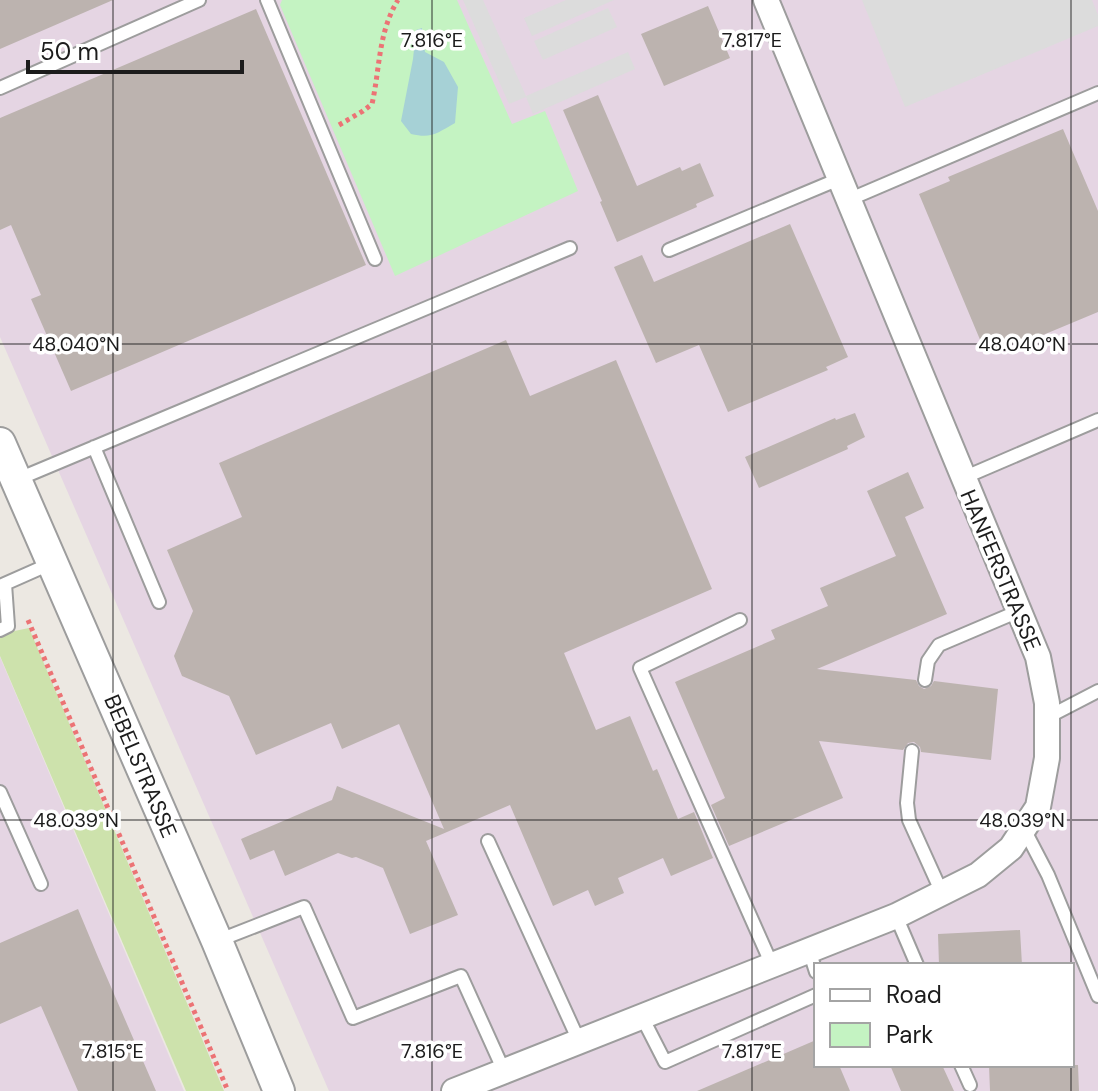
<svg xmlns="http://www.w3.org/2000/svg" width="1098" height="1091" viewBox="0 0 1098 1091" font-family="'DM Sans',sans-serif">
<style>
.industrial{fill:#e5d5e3;fill-rule:evenodd}
.grass{fill:#cde2ac}
.park{fill:#c4f3c2}
.parking{fill:#dcdcdc}
.water{fill:#a6d1d6}
.building{fill:#bcb3af}
.lines{fill:none;stroke-linecap:round;stroke-linejoin:round}
.service-casing{stroke:#9d9d9d;stroke-width:16}
.minor-casing{stroke:#9d9d9d;stroke-width:28}
.tertiary-casing{stroke:#9d9d9d;stroke-width:34}
.path{stroke:#ec7375;stroke-width:5;stroke-dasharray:4 4;stroke-linecap:butt}
.service{stroke:#fff;stroke-width:12}
.minor{stroke:#fff;stroke-width:24}
.tertiary{stroke:#fff;stroke-width:30}
.ticks{fill:none;stroke:#1c1c1c;stroke-width:2;stroke-opacity:0.45}
.labels{text-anchor:middle;stroke-width:7;stroke-linejoin:round;paint-order:stroke}
.street-label{font-size:22px;fill:#1c1c1c;stroke:#fff}
.ticks-label{font-size:20px;text-anchor:middle;fill:#1c1c1c;stroke:#fff;stroke-width:7;stroke-linejoin:round;paint-order:stroke}
</style>
<rect width="100%" height="100%" fill="#ece8e2"/>
<path class="industrial" d="M0 0H1098V1091H329L0 337ZM816 965H1072V1065H816Z
M0 657 184 1091H0Z"/>
<path class="grass" d="M29 628 224 1091H186L0 656V634Z"/>
<path class="park" d="M282 0H457L512 124 545 111 578 191 395 276 280 5Z"/>
<path class="parking" d="M463 0H483L526 96 628 52 635 69 533 114 526 97 509 104Z
M566 0H614L532 36 524 18Z
M862 0H1092L1098 15V26L905 107Z
M608 8 617 27 543 60 534 41Z"/>
<path class="water" d="M422 28 425 52 444 62 458 87 455 123C437 133 432 139 411 134L401 121 413 59 416 30Z"/>
<path class="building" d="M0 0H113L0 49Z
M708 6 730 58 664 86 641 34Z
M256 9 366 265 71 391 31 299 41 295 11 225 0 230V118Z
M598 95 637 186 680 167 682 171 700 163 714 196 696 204 697 207 617 242 600 202 602 201 563 110Z
M1063 129 1098 211V312L1019 345 1017 341 986 354 919 194 950 181 948 177Z
M790 224 848 357 826 367 828 370 728 412 699 345 656 363 614 267 642 255 654 282Z
M506 340 530 396 616 360 712 589 564 653 596 730 630 716 653 771 657 769 678 819 694 812 713 858 671 876 663 858 618 878 624 893 595 906 588 890 553 906 510 805 426 841 458 915 410 934 383 868 356 857 352 858 338 853 285 876 274 850 250 860 241 839 332 800 337 786 444 829 399 724 342 749 331 723 256 755 229 696 182 676 174 656 193 611 167 550 242 517 219 463Z
M855 413 865 437 847 446 848 449 759 488 745 457 835 418 836 420Z
M908 472 924 508 905 517 947 614 817 669 916 680 919 686 924 689 931 686 934 681 998 689 991 760 921 752 920 747 914 742 908 743 903 750 819 741 843 798 729 846 711 805 725 798 675 682 775 639 771 630 828 606 820 588 896 556 867 491Z
M78 909 98 957 156 1091H78L41 1006 0 1024V943Z
M1020 930 1022 965H939L938 934Z
M816 1040V1065H839L850 1091H697Z
M890 1065H942L954 1091H901Z
M989 1065H1078L1079 1091H990Z"/>
<g class="lines">
<defs>
<path id="service" d="M267 0 375 259
M0 88 199 0
M848 200 1098 93
M669 250 839 179
M94 447 159 602
M963 478 1098 420
M16 480 570 248
M0 586 52 563
M740 620 640 668 772 965
M0 630 8 626 5 584
M925 680 928 661 939 645 1019 611
M1048 717 1098 691
M912 751 907 803 909 820 942 893
M0 792 41 884
M1024 829 1048 875 1098 996
M488 841 579 1041
M896 916 917 965
M217 941 304 907 353 1018 461 976 504 1071
M809 950 816 972
M642 1017 665 1062 816 995
M961 1065 970 1085"/>
<path id="minor" d="M454 1091 896 916 978 875 1011 848 1038 807 1047 758V703L1038 657 766 0"/>
<path id="tertiary" d="M0 443 217 941 279 1091"/>
</defs>
<use href="#service" class="service-casing"/>
<use href="#minor" class="minor-casing"/>
<use href="#tertiary" class="tertiary-casing"/>
<path class="path" d="M339 125 363 111 372 104C380 69 378 32 398 0
M28 620 228 1091"/>
<use href="#service" class="service"/>
<use href="#minor" class="minor"/>
<use href="#tertiary" class="tertiary"/>
</g>
<path class="ticks" d="M113 0V1091M432 0V1091M752 0V1091M1071 0V965M0 344H1098M0 820H1098M1071 1065V1091"/>
<g class="labels">
<g class="street-label">
<text transform="translate(1001 570) rotate(67)" y="8">HANFERSTRASSE</text>
<text transform="translate(141 766) rotate(67)" y="8">BEBELSTRASSE</text>
</g>
</g>
<g class="ticks-label">
<text x="432" y="47">7.816°E</text>
<text x="752" y="47">7.817°E</text>
<text x="76" y="351">48.040°N</text>
<text x="1022" y="351">48.040°N</text>
<text x="76" y="827">48.039°N</text>
<text x="1022" y="827">48.039°N</text>
<text x="113" y="1058">7.815°E</text>
<text x="432" y="1058">7.816°E</text>
<text x="752" y="1058">7.817°E</text>
</g>
<rect x="814" y="963" width="260" height="104" fill="#ffffff" stroke="#a4a4a4" stroke-width="2"/>
<rect x="830" y="989" width="40" height="12" fill="#ffffff" stroke="#a4a4a4" stroke-width="2"/>
<text x="886" y="1003" font-size="24" fill="#1c1c1c">Road</text>
<rect x="830" y="1023" width="40" height="24" fill="#c4f3c2" stroke="#a4a4a4" stroke-width="2"/>
<text x="886" y="1043" font-size="24" fill="#1c1c1c">Park</text>
<path d="M28 60v12h214v-12" fill="none" stroke="#1c1c1c" stroke-width="4"/>
<text x="40" y="60" font-size="24" fill="#1c1c1c" stroke="#ffffff" stroke-width="6" paint-order="stroke">50 m</text>
</svg>
